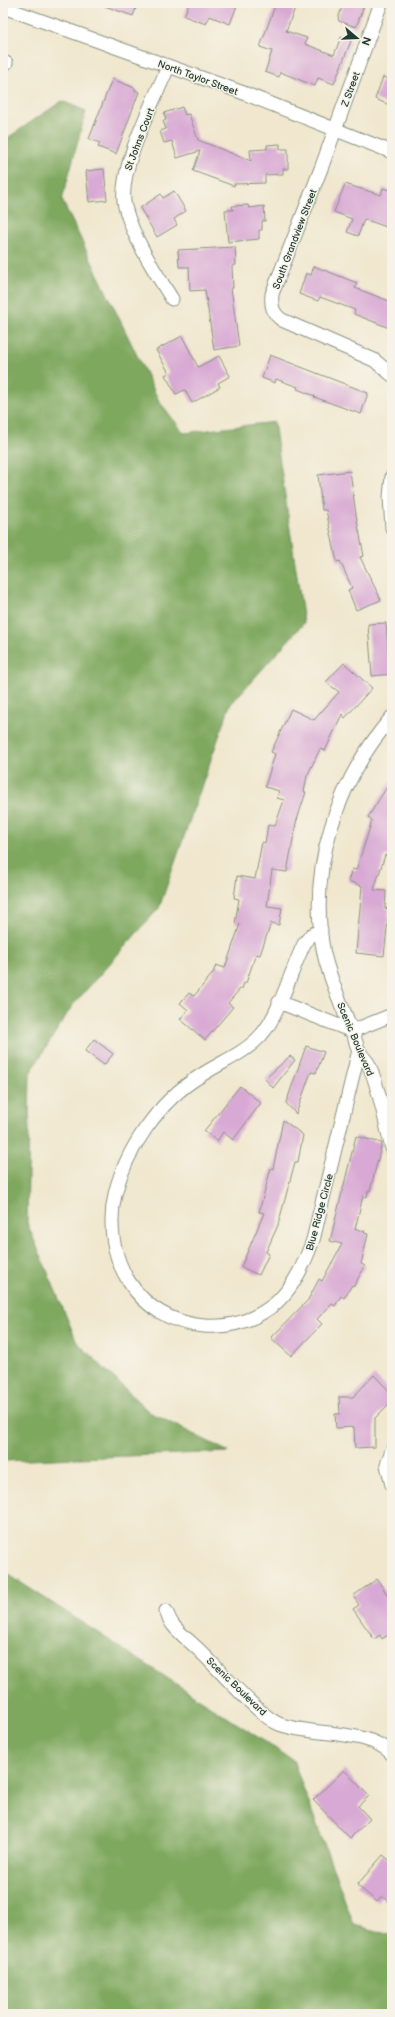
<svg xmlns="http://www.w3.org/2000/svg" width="395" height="2017" viewBox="0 0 395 2017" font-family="'Balsamiq Sans',sans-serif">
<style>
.forest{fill:#7fa85f;stroke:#4f724a}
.building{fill:#d8a9d4}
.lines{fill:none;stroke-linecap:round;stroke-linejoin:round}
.minor-casing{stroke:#889281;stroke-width:15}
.minor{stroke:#fff;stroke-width:13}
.labels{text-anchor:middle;stroke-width:3;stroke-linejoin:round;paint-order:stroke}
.street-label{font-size:10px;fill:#1f3d34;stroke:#f7f3e8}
</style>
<rect width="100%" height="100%" fill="#f7f3e8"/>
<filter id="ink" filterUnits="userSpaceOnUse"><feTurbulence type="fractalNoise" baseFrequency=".025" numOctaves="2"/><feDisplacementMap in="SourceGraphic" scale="8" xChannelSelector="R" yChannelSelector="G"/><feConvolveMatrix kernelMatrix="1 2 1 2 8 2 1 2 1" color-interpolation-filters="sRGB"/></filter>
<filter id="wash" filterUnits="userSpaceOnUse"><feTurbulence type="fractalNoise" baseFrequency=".012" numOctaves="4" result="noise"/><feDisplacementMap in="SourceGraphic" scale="16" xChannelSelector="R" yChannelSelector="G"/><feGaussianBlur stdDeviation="0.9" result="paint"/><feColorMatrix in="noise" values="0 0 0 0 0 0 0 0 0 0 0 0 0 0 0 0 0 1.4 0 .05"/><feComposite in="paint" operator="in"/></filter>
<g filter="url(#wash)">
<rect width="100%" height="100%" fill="#f0e7ce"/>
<path class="forest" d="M62 101 86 111 62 200 159 401 184 433 274 422 304 623 230 705 159 908 72 1006 30 1073 27 1223 77 1342 149 1412 229 1452 3 1461V141Z
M3 1571 293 1760 354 1925 392 1935V2014H3Z"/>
<g id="blocks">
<path class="building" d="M103 3H138L133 16 102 5Z
M189 3H238L230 24 209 16 206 24 184 16Z
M276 3H297L286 31 307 38 305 44 334 55 341 37 351 41 334 84 318 78 315 86 280 72 279 77 265 72 272 51 260 47Z
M344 3H365L356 27 339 21 338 18Z
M383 77 392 80V106L375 99Z
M112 79 135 88V90L139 92 116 154 98 147 100 143 89 139Z
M182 107 185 115 189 114 198 140 251 161 250 150 267 149V145L280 144V149H288V169H283V174L265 175V183L234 184V186L193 171 200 151 177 158 172 141 164 143 160 131 166 129 163 121 166 120 164 113Z
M104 169 107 200 89 202 86 171Z
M345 184 381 195 383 188 392 191V229L364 219 358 236 347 232 352 219 334 212Z
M174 191 186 211 174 219 177 225 157 237 140 208 161 194 163 198Z
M248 205 249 208 264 206 265 221H262V230H259V239L228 242 225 210H233L232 206Z
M235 247 236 265 232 266 233 288H231L239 346 214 350 205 290 190 291 189 267H179L178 250Z
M314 266 357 283 355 288 392 302V329L354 314 355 310 320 297 318 301 299 294 306 273 311 275Z
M182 336 198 367 219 356 230 376 218 383 220 387 192 403 185 390 176 394 165 375 169 373 156 350Z
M270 355 368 393 361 414 314 397 315 396 297 389 298 387 276 379 275 383 262 378Z
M350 471 356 515 364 556 360 557 381 600 356 610 348 590 352 588 340 561 337 562 326 510H322L318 475Z
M386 623 388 650 392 649V674L372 676 368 624Z
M344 663 372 688 345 718 342 714 325 751 320 749 307 776 304 792H306L296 823 287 872 272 870 267 906 282 908 279 925 271 923 260 955 256 954 246 983H244L242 989H240L228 1003 233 1007 205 1040 180 1019 188 1010 180 1003 189 993 194 996 213 973 216 965 225 968 240 924 235 923 239 899 234 898 237 876 255 879 262 842 265 843 268 825 275 826 284 800 277 798 279 791 265 787 275 754 271 752 291 709 314 720 339 692 326 682Z
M392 779V857L385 855 374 890 386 891 385 908 389 909 384 956 356 953 362 886 348 881 352 869 356 870 366 840 372 820 368 817Z
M94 1039 113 1054 104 1065 85 1051Z
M306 1046 324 1052 316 1073 311 1072 296 1114 286 1103Z
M290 1056 295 1060 273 1088 265 1079Z
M240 1086 261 1103 233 1140 223 1132 217 1141 204 1131Z
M283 1120 303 1135 298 1162H295L278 1225 266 1252 269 1254 259 1275 241 1267 264 1213 259 1212 271 1168 273 1169Z
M356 1136 382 1143 370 1191H368L367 1197 363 1196 355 1229 365 1231 364 1233 368 1234 361 1264 365 1266 354 1286 352 1285 344 1298 341 1296 335 1306 332 1304 317 1319 322 1324 291 1356 271 1338 308 1300 319 1279 322 1281 342 1244 330 1241Z
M374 1375 392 1394V1401L375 1418V1447L355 1448 354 1427 336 1428 335 1414H340L339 1397H353Z
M377 1579 392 1602V1632L382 1639 380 1635 374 1639 353 1609 359 1605 353 1596Z
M344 1770 369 1796 358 1806 370 1819 350 1838 313 1800Z
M383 1855 392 1862V1904L382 1896 377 1902 357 1885Z"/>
</g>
</g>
<g filter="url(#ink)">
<use href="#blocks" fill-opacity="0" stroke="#889281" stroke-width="1"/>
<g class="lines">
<defs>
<path id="minor" d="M381 3 322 166 272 294C271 305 272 313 282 320L374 360 392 375
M3 7 241 92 392 152
M3 65 6 63
M168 67C154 101 116 172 125 207 134 240 154 270 172 299
M392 476 390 497 392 528
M392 717C337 781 307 869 324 954 330 980 342 1006 352 1031 355 1037 356 1045 359 1051 361 1055 365 1059 368 1063 379 1085 385 1123 392 1148
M321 930 311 935 304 944C292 968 279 1015 262 1034 246 1053 221 1062 200 1076 160 1100 126 1149 115 1194 101 1257 136 1320 204 1326 231 1328 256 1320 277 1302 295 1285 305 1262 313 1240L359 1050
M279 1002 352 1031 392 1015
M392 1450 387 1465 392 1485
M166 1611C168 1616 170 1621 173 1625 181 1635 192 1643 201 1652 219 1669 259 1716 279 1724 313 1737 367 1728 392 1754"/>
</defs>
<use href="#minor" class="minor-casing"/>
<use href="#minor" class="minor"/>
</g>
</g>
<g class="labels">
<g class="street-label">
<text transform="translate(198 77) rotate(20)" y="4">North Taylor Street</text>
<text transform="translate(350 89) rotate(-70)" y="4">Z Street</text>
<text transform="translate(139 139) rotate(-69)" y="4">St Johns Court</text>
<text transform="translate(294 239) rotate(-69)" y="4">South Grandview Street</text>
<text transform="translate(356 1039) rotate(67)" y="4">Scenic Boulevard</text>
<text transform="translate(319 1212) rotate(-75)" y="4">Blue Ridge Circle</text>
<text transform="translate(237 1686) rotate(44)" y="4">Scenic Boulevard</text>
</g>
</g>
<rect width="395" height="2017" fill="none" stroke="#f7f3e8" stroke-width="16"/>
<g transform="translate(357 38) rotate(109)" stroke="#f7f3e8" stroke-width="3" paint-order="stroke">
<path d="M0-3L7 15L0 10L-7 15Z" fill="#1f3d34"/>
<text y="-6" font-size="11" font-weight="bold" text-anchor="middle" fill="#1f3d34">N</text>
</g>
</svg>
